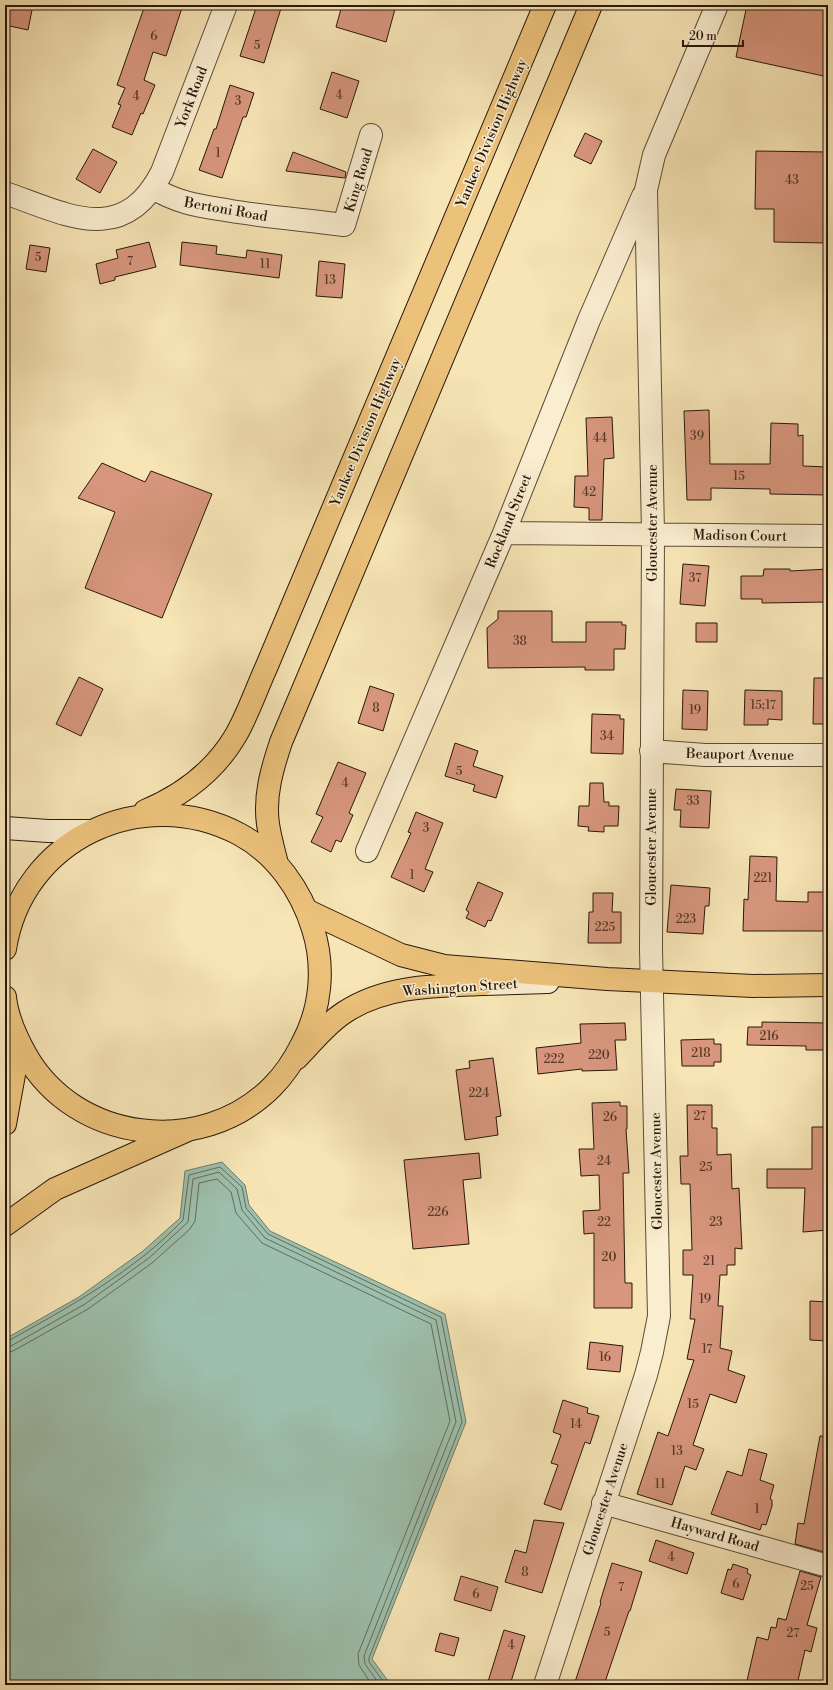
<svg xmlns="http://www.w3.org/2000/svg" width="833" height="1690" viewBox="0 0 833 1690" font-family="'Libre Bodoni',serif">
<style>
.water{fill:#9dbfac;stroke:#6e7c6c}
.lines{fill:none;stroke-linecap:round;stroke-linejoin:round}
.shore{stroke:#626c5c;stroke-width:1}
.building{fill:#d7967d;stroke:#28180b}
.minor-casing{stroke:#5c4b36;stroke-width:24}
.secondary-casing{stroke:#28180b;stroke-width:24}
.primary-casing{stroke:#28180b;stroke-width:24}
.trunk-casing{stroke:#28180b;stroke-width:24}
.motorway-casing{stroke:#28180b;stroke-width:24}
.minor{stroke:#faeed0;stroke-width:22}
.secondary{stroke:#faeed0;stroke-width:22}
.primary{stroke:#ecc27b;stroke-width:22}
.trunk{stroke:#ecc27b;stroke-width:22}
.motorway{stroke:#ecc27b;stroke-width:22}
.labels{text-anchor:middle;stroke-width:3;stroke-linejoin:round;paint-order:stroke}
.number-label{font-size:12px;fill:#543828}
.street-label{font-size:14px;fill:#28180b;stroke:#faeed0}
</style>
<rect width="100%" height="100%" fill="#f7e5b6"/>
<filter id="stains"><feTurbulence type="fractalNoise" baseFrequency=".005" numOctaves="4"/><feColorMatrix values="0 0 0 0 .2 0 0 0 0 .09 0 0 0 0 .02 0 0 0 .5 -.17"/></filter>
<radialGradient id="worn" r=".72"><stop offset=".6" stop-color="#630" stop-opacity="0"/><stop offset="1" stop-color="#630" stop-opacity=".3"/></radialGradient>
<path class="water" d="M222 1162 245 1185 249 1205 270 1231 445 1314 466 1422 372 1659 391 1685H5V1339L79 1297 143 1251 180 1218 185 1171Z"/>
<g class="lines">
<path class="shore" d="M5 1342 8 1341C69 1307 135 1271 183 1220L189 1175 220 1167 242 1187 246 1208 268 1234 441 1317 462 1422 369 1658V1662L386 1685
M5 1347 11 1346 85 1304 149 1258 188 1222 193 1179 219 1172 237 1189 242 1210 265 1238 436 1320 456 1422 364 1656 365 1664 380 1685
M5 1353 13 1351 88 1309 152 1263 190 1229 195 1221 199 1183 217 1179 231 1192 236 1213 262 1243 431 1324 450 1421 358 1654 359 1665 372 1685"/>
</g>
<path class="building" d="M9 5H33L28 30 5 25Z
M145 5H183L166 56 153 52 144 80 155 85 143 114 141 113 132 135 112 127 121 105 118 104 125 88 117 85Z
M257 5H282L264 63 240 56Z
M342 5H382L395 9 386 42 336 27Z
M747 5H828V77L736 57Z
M332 72 359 81 347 118 320 109Z
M230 85 254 93 246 117H243L222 178 199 170 214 129H216Z
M585 133 602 141 591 164 574 156Z
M93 149 117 162 100 193 76 179Z
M756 151 828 152V243L774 242V209H755Z
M293 152 346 172 345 178 286 171Z
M149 242 156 267 115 277V280L100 284 96 264 118 258 116 250Z
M182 242 217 246 216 254 246 258 247 250 282 255 279 278 180 265Z
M30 245 50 248 46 272 26 269Z
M319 261 345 264 342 298 316 296Z
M709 410 710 464H770L771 423 798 424V436L803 435V466L828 467V495L770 494V489L711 488V500H687L684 411Z
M612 417 614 458 604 459 602 520H589V508L574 507 575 476H588L586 418Z
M102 463 145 482 151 471 212 494 162 618 85 588 115 512 78 498Z
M683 564 709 566 705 606 680 604Z
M764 569H790V571L828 569V602L762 603V599H741V576H763Z
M498 611H552V642H586V622H622V625H626L625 649H614V670H585V667L488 668 487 628 498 619Z
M696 623H717V642H696Z
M79 677 103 689 81 736 56 724Z
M814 678H828V724H813Z
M370 686 394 694 383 731 358 723Z
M683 690 708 691 707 730 682 729Z
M745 690 782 691V720L768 719V725H744Z
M592 714 620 715V719H624L623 754 591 753Z
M455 743 478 751 473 766 503 776 496 798 473 791 475 785 445 776Z
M338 762 366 773 349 813 353 815 341 842 336 840 331 852 311 842 323 817 316 814Z
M590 783H603L604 802H609V806H619L618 826H604V832L588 831 589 827 578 826 579 806H589Z
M676 789 711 791 709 828 680 827 681 810H674Z
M416 812 443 823 425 869 433 872 424 892 391 877 411 833 408 832Z
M750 856 777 857 776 901 808 902V892H828V931H743L744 899 748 900Z
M478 882 503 893 491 921 488 920 485 927 466 918 469 912 466 910Z
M671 885 710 888 709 906H705L703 934 667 932Z
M593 893H613L612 912H621V943H588L589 912H593Z
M762 1022 828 1023V1050H806V1046L747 1045 748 1027H762Z
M625 1023 626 1040H615L617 1070 582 1071V1069L538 1074 536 1048 581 1043 580 1024Z
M714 1039V1044H721V1062H714V1066H682L681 1040Z
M493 1058 501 1116 496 1117 498 1135 465 1140 456 1070 470 1068 469 1061Z
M620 1102V1106H627V1129H626L629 1173H623L625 1283H632V1308H594V1233L584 1234 583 1211 600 1210 599 1175 581 1176 579 1149H594L592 1103Z
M687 1105H712V1128H717V1155L731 1154 732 1189 739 1188 742 1249 735 1248V1265H727V1275H720L718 1306H723L720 1348 732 1351 728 1370 745 1376 736 1403 710 1394 693 1445 704 1449 696 1470 685 1466 672 1505 637 1494 658 1432 668 1436 694 1360 687 1359 695 1319H690L693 1275H683V1250H692L690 1184H681L680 1156H688Z
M812 1127H828V1230L803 1232 805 1188H767V1169H812Z
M479 1153 481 1178 463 1180 469 1244 413 1249 404 1160Z
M810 1301 828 1302V1341L810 1340Z
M590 1342 623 1346 620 1372 587 1369Z
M563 1400 588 1408 587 1413 599 1416 590 1444 585 1442 561 1510 544 1504 558 1465 551 1463 561 1435 553 1432Z
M820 1436H828V1553L795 1544 798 1523 804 1524Z
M749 1449 767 1454 760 1480 774 1485 770 1499 772 1500V1506L766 1525 762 1524 760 1530 711 1514 727 1471 742 1476Z
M534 1520 564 1523 542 1593 505 1582 515 1550 526 1553Z
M656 1540 694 1553 687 1574 649 1561Z
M612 1563 642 1572 630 1611H629L604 1685H574L601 1603 600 1602Z
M733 1564 748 1569 747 1573 751 1575 743 1600 721 1593 728 1569 731 1570Z
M800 1571 821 1577 807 1625 817 1628 811 1652 805 1650 797 1685H746L757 1637 768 1640 771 1627 776 1628 778 1618 786 1620Z
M461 1576 498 1587 491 1611 454 1600Z
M504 1630 525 1636 510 1685H487Z
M440 1633 459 1638 454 1656 435 1651Z"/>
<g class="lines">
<defs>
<path id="minor" d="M153 188C179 204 202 206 231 211 268 217 306 220 344 225L371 135
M5 193C66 214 123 248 162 172L226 5
M504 533 828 536
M651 751 705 755H828
M367 851 504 533 589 320 643 196
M603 1503 828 1566
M545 1685 646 1375 652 1352 659 1316 651 949 653 533 646 190 654 155 717 5"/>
<path id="secondary" d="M5 828 48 831H91
M483 984 548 982"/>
<path id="primary" d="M308 911 401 955 444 966 607 979 753 986 828 985
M297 1058C312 1043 326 1024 345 1012 386 985 436 986 483 984"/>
<path id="trunk" d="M145 811C183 795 215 771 236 735 248 714 256 690 266 668L545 5
M277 864C274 851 270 838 268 824 264 796 272 769 281 742L591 5
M5 949C22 839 142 783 239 834 276 854 301 890 313 929 325 967 321 1009 302 1044 294 1060 285 1074 272 1087 201 1158 75 1142 26 1055 16 1037 7 1018 5 997"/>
<path id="motorway" d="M5 1124 15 1069V1034
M5 1225 55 1189 188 1130"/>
</defs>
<use href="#minor" class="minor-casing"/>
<use href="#secondary" class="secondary-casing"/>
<use href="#primary" class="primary-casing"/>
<use href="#trunk" class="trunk-casing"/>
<use href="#motorway" class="motorway-casing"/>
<use href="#minor" class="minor"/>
<use href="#secondary" class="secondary"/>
<use href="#primary" class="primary"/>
<use href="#trunk" class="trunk"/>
<use href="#motorway" class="motorway"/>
</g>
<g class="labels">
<g class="number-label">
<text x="154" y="40">6</text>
<text x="257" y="49">5</text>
<text x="339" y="99">4</text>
<text x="136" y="100">4</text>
<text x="238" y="105">3</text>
<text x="218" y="157">1</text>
<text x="792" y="184">43</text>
<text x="38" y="261">5</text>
<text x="130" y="265">7</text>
<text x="265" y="268">11</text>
<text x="330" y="284">13</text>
<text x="697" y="440">39</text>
<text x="600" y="442">44</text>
<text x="739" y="480">15</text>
<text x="589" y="496">42</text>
<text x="695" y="582">37</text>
<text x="520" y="645">38</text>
<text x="763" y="709">15;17</text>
<text x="376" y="712">8</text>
<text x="695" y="714">19</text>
<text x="607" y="740">34</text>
<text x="459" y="775">5</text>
<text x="345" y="787">4</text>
<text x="693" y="805">33</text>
<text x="426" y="832">3</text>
<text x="412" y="879">1</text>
<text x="763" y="882">221</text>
<text x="686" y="923">223</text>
<text x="605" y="931">225</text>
<text x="769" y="1040">216</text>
<text x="701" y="1057">218</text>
<text x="599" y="1059">220</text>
<text x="554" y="1063">222</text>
<text x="479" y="1097">224</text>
<text x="700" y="1120">27</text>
<text x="610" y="1121">26</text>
<text x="604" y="1165">24</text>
<text x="706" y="1171">25</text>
<text x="438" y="1216">226</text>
<text x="604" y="1226">22</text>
<text x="716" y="1226">23</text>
<text x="609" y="1261">20</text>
<text x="709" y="1265">21</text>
<text x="705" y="1303">19</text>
<text x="707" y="1353">17</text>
<text x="605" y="1361">16</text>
<text x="693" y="1408">15</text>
<text x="576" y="1428">14</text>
<text x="677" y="1455">13</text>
<text x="660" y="1488">11</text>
<text x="757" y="1513">1</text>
<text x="671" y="1561">4</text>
<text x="525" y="1576">8</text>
<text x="736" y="1588">6</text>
<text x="807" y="1590">25</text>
<text x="621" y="1591">7</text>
<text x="476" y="1598">6</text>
<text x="607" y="1636">5</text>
<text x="793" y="1637">27</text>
<text x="511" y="1649">4</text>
</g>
<g class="street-label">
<text transform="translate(191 97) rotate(-69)" y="5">York Road</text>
<text transform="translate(491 133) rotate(-67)" y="5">Yankee Division Highway</text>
<text transform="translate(358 180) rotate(-73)" y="5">King Road</text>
<text transform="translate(226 209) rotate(10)" y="5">Bertoni Road</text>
<text transform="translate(365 432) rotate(-67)" y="5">Yankee Division Highway</text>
<text transform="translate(508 521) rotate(-68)" y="5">Rockland Street</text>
<text transform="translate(652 523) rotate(-90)" y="5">Gloucester Avenue</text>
<text transform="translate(740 535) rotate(1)" y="5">Madison Court</text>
<text transform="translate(740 754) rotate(1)" y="5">Beauport Avenue</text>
<text transform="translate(651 847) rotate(-90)" y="5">Gloucester Avenue</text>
<text transform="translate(460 987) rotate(-4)" y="5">Washington Street</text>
<text transform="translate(656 1171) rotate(-91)" y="5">Gloucester Avenue</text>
<text transform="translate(605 1499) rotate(-72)" y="5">Gloucester Avenue</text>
<text transform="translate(715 1534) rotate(16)" y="5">Hayward Road</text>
</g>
</g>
<rect width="833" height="1690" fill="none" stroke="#f7e5b6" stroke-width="20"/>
<rect x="6" y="6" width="821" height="1678" fill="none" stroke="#28180b" stroke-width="2"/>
<rect x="10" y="10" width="813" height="1670" fill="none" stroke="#28180b"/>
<path d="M683 40v6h60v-6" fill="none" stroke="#28180b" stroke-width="2"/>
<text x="689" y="40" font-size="12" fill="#28180b" stroke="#faeed0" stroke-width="3" paint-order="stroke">20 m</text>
<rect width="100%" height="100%" filter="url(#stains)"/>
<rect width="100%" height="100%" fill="url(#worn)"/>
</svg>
